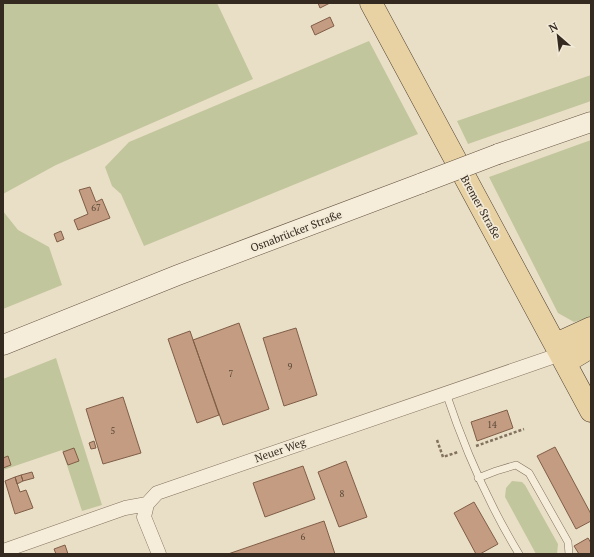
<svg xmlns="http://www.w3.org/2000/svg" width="594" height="557" viewBox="0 0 594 557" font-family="'PT Serif',serif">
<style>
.green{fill:#c2c69c}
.building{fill:#c39c81;stroke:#805d47}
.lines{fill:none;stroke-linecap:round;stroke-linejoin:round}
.lane-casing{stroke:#83725e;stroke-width:8}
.street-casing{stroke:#83725e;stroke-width:15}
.secondary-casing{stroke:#655341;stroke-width:21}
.primary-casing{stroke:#514132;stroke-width:23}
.path{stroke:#83725e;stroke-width:2.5;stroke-dasharray:3 2;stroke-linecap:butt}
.lane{stroke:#f5edd9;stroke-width:7}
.street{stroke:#f5edd9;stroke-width:14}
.secondary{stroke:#f5edd9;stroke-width:20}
.primary{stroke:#e8d2a3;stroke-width:22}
.secondary-bridge-casing{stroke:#655341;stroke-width:21;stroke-linecap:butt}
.secondary-bridge{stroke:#f5edd9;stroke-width:20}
.labels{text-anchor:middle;stroke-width:3.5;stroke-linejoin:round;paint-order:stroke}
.number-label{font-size:9px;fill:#584638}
.street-label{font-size:11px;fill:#352a20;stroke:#f2e9d6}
</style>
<rect width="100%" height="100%" fill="#e9dfc7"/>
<path class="green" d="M3 3H217L253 79 56 165 3 194Z
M369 41 418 134 144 246 121 194 112 186 105 167 129 142Z
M591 75V101L468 144 457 121Z
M591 140V317L574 322 558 313 489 177Z
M3 211 18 230 49 247 62 285 3 309Z
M56 358 102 505 82 511 62 450 3 470V379Z
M512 481 522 482 525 485 558 544 557 554H536L505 497 506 488Z"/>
<path class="building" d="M318 3H330L320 8Z
M330 17 334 26 315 35 311 26Z
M90 187 96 202 102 199 110 218 78 230 74 220 88 214 79 190Z
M61 231 64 239 57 242 54 234Z
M239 323 269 409 223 425 193 340Z
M296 328 317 395 284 406 263 338Z
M190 331 219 415 197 423 168 339Z
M123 397 141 453 103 464 86 409Z
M507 410 513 428 477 441 471 422Z
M94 441 96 448 91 449 89 443Z
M555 447 591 514V521L576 529 537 456Z
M74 448 79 461 68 465 63 452Z
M8 456 11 465 3 468V458Z
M346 461 367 517 339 527 318 472Z
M303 466 315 499 265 517 253 483Z
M32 472 34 478 23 481 21 475Z
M21 475 23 481 17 484 15 477Z
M15 477 20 492 26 490 33 508 15 514 5 481Z
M474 502 498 544 480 554H476L454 513Z
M324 521 335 554H228Z
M588 538 591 543V554H579L574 546Z
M65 545 68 554H56L54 549Z"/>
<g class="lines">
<defs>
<path id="lane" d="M446 393C465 450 488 503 519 554
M478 478 496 471 516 465 529 473 568 542 569 554"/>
<path id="street" d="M147 504 144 517 159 554
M3 551 125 508 147 504 157 493 561 354"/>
<path id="secondary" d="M498 154 591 122
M3 345 178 275 422 183"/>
<path id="primary" d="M371 3 591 411
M556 344 591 328
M566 362 591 347"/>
</defs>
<use href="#lane" class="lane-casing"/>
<use href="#street" class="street-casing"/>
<use href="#secondary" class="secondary-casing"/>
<use href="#primary" class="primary-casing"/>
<path class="path" d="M437 440 443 457 458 452
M476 446 524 429"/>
<use href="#lane" class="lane"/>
<use href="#street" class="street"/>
<use href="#secondary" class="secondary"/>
<use href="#primary" class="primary"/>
<defs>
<path id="secondary-bridge" d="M422 183 498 154"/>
</defs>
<use href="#secondary-bridge" class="secondary-bridge-casing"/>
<use href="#secondary-bridge" class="secondary-bridge"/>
</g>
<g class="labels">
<g class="number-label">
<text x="96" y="211">67</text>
<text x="290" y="370">9</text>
<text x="231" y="377">7</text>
<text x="492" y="428">14</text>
<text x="113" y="434">5</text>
<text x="342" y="497">8</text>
<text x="303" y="540">6</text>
</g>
<g class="street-label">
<text transform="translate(481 207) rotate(61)" y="4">Bremer Straße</text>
<text transform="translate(296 231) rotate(-21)" y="4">Osnabrücker Straße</text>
<text transform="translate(280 450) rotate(-19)" y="4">Neuer Weg</text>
</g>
</g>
<rect width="594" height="557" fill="none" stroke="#352a20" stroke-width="8"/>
<g transform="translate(558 36) rotate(332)" stroke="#f2e9d6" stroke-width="3" paint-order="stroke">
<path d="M0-3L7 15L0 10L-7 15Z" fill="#352a20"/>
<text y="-6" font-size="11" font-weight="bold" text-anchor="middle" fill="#352a20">N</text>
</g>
</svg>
